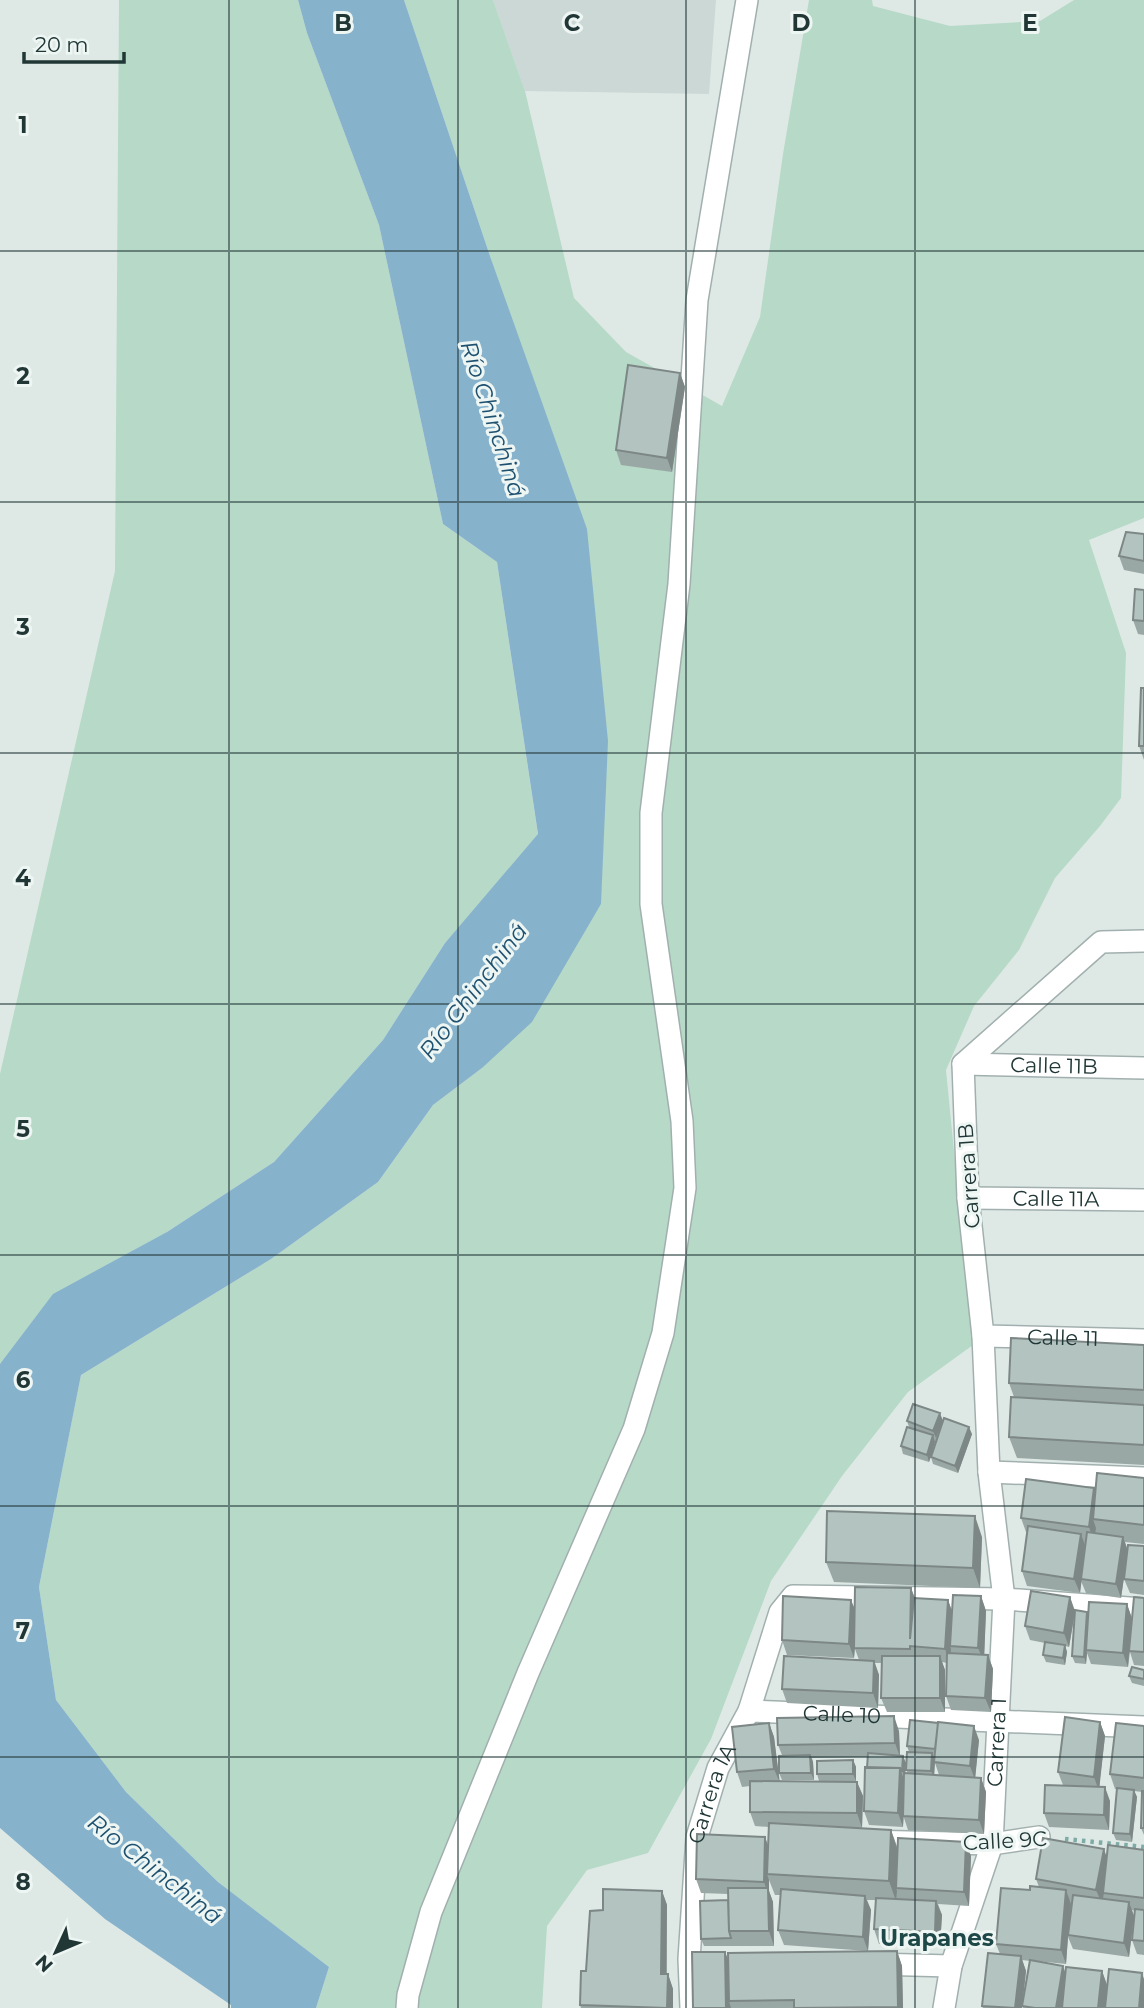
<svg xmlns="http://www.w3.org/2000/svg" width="1144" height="2008" viewBox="0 0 1144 2008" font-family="Montserrat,sans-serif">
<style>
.built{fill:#ccd8d5}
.green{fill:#b7d9c8}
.water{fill:#87b2cc}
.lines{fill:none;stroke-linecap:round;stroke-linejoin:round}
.street-casing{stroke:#a1b0ae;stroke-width:24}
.path{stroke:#7faba7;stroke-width:4.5;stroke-dasharray:3.5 5;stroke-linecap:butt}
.street{stroke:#fff;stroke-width:21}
.wall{fill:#9aa8a5;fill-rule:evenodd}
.shaded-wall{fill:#7d8886}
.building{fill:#b3c3c0;stroke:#7d8886;stroke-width:2}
.grid{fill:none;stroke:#203736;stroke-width:2;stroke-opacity:0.55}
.labels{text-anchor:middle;stroke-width:6;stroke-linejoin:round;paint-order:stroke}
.street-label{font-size:21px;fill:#203736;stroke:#eef6f3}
.water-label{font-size:23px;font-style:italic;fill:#1e506f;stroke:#eef6f3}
.neighbourhood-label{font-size:23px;font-weight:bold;fill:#1e4847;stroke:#eef6f3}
.grid-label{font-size:23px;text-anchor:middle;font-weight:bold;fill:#203736;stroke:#eef6f3;stroke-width:6;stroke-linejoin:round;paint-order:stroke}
</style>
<rect width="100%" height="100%" fill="#dee9e6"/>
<path class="built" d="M493 0H716L709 94 525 91Z"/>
<path class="green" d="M119 0H298L307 33 379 225 443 524 497 562 538 835 445 943 383 1040 274 1162 167 1232 0 1364V1074L115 571Z
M404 0H493L525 91 574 298 626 352 722 406 760 317 783 154 809 0H872L873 6 950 26 1040 21 1074 0H1144V518L1089 540 1126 653 1121 798 1100 826 1055 878 1019 950 974 1006 946 1070 973 1345 908 1392 842 1476 771 1581 711 1739 648 1853 587 1870 547 1926 542 2008H316L329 1967 218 1882 126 1792 56 1700 39 1587 81 1375 271 1259 378 1182 433 1105 482 1068 601 904 491 259Z"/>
<path class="water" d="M298 0H404L491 259 587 529 608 741 601 904 532 1022 482 1068 433 1105 378 1182 271 1259 81 1375 39 1587 56 1700 126 1792 218 1882 329 1967 316 2008H231V2005L105 1919 0 1828V1364L53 1294 167 1232 274 1162 383 1040 445 943 538 834 497 562 443 524 379 225 307 33Z"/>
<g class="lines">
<defs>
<g id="street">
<path id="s1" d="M963 1064 1144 1068"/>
<path id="s2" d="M968 1198 1144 1200"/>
<path id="s3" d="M983 1336 1144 1340"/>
<path d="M989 1472 1144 1478"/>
<path id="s4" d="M749 1711 1144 1727"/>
<path d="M866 1841 992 1844 1039 1837"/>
<path d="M873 1964 951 1966"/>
<path d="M407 2008 408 1995 431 1912 528 1673 634 1429 663 1333 685 1188 682 1121 651 904V813L679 584 697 300 747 0"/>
<path id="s5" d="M691 2008 689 1959 697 1837 718 1768 749 1711 780 1612 793 1596 1004 1599 1144 1609"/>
<path id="s6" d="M944 2008 951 1966 992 1844 1004 1599 989 1472 983 1336 968 1198 963 1064 1101 942 1144 941"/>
</g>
</defs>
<use href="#street" class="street-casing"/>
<path class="path" d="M1065 1839 1144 1847"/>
<use href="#street" class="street"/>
</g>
<path class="wall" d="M680 373 685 387 672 472 621 465 616 450Z
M1144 534V574L1124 570 1119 556Z
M1144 590V635L1138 634 1133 620Z
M1144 688V760L1139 746Z
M1144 1345V1465L1017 1458 1009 1437 1014 1397 1009 1383Z
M943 1420 972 1434 958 1473 933 1464 931 1457 929 1462 903 1454 901 1446 909 1427 907 1421Z
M1144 1478V1544L1125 1542 1127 1549 1144 1546V1595L1130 1593 1124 1579 1125 1569 1121 1598 1086 1593 1081 1581 1080 1593 1027 1586 1022 1571 1027 1532H1026L1021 1518 1094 1488 1095 1491Z
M982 1537 980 1588 834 1582 826 1562Z
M911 1588 915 1598 948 1600 952 1611 981 1596 986 1611 984 1655H988L993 1669 991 1712 951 1710 946 1696 947 1663 942 1662 945 1670V1712H887L881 1698 882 1663H875L879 1675 878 1708 787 1703 782 1689 859 1660 855 1649 854 1658 787 1655 782 1640 855 1610Z
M1070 1597 1075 1611 1087 1612 1088 1615 1127 1604 1132 1618 1144 1598V1666L1134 1665 1130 1652 1128 1667 1091 1664 1087 1653 1086 1664 1075 1663 1072 1656 1075 1612 1069 1647 1065 1646 1067 1652 1065 1665 1046 1662 1043 1655 1045 1643 1030 1640 1025 1626Z
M1144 1670V1686L1132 1683 1129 1676Z
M1100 1722 1105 1736 1099 1787 1110 1801 1109 1830 1049 1827 1044 1813 1063 1785 1058 1772Z
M769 1723 774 1737 779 1781H819L817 1774 853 1760 856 1767V1781H825L857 1782 863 1796 862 1828 845 1827 891 1830 898 1849 971 1856 969 1906 938 1904 942 1915 940 1946 879 1944 874 1929 876 1900H867L871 1910 868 1951 784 1945 778 1930 781 1895H775L769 1880V1891L773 1902 774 1946H704L701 1939 728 1900V1894L701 1893 696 1879 765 1837 768 1846 769 1827 755 1826 750 1812V1786L742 1787 737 1772Z
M1144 1726V1835L1141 1828 1142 1792 1134 1791 1137 1797 1132 1842 1116 1840 1113 1833 1117 1789H1115L1110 1774Z
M899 1731 900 1755 906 1763 905 1773H908L906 1770 909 1752 907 1746 979 1740 975 1777 981 1778 986 1792 984 1834 908 1830 904 1818 903 1827 869 1825 864 1811 868 1757 812 1758 813 1762 814 1780H782L779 1773 782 1755 778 1745ZM935 1763 939 1775H934Z
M1144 1850V1955L1137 1954 1132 1940 1135 1911 1132 1910 1134 1916 1129 1957 1073 1949 1068 1937 1066 1964 1036 1961 1065 1972 1102 1971 1107 1985 1105 2008H1023L1022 2006 1030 1961 1022 1960 1026 1971 1022 2008H983L982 2006 1000 1954 996 1944 1030 1890 1039 1887 1036 1879 1106 1857Z
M662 1891 667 1905V1974H668L673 1989V2008H581L580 2005 586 1971 603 1910Z
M897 1951 902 1966 903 2008H693L728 1959Z"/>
<path class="shaded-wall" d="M680 373 685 387 672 472 667 458Z
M940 1413 943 1421 936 1438 933 1431Z
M969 1427 972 1434 958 1473 955 1466Z
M933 1435 935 1442 929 1462 927 1455Z
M1094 1488 1099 1502 1093 1519 1096 1528 1094 1542 1089 1527Z
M975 1516 982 1537 980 1588 973 1568Z
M1081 1534 1086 1548 1080 1593 1074 1579Z
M1123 1537 1128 1551 1121 1598 1116 1584Z
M911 1588 916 1602 910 1639Z
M981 1596 986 1611 984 1662 978 1648Z
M1070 1597 1075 1612 1069 1647 1064 1633Z
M851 1600 857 1614 854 1658 849 1644Z
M948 1600 953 1614 950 1646 951 1649 950 1663 945 1649Z
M1127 1604 1132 1619 1128 1667 1123 1653Z
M1087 1612 1090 1619 1086 1650 1087 1653 1086 1664 1084 1657Z
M1065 1645 1067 1652 1065 1665 1063 1658Z
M988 1655 993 1669 991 1712 985 1698Z
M940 1656 945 1670V1712L940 1698Z
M874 1661 879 1675 878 1708 873 1693Z
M894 1716 899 1731 900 1757 895 1743Z
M1100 1722 1105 1736 1099 1791 1094 1777Z
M769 1723 774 1737 780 1783 774 1769Z
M974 1726 979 1740 975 1780 970 1766Z
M932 1753 935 1760 934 1778 931 1771Z
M810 1755 813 1762 814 1780 811 1773Z
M903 1756 906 1763 905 1778 902 1771Z
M853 1760 856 1767V1781L853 1774Z
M900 1768 905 1783 903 1816V1827L898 1813Z
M981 1778 986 1792 984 1834 979 1820Z
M857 1782 863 1796 862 1828 857 1813Z
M1105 1787 1110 1801 1109 1830 1104 1815Z
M1134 1790 1137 1797 1132 1842 1130 1834Z
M891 1830 898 1851 896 1888 897 1891 896 1901 889 1881Z
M765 1837 770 1851 767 1874 769 1880V1891L773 1902 774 1946 769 1931 768 1894 764 1882Z
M966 1842 971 1856 969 1906 964 1892Z
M1104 1849 1109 1864 1102 1904 1096 1890Z
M1066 1890 1071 1904 1068 1935V1937L1066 1964 1061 1950Z
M662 1891 667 1905 666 1988 661 1974Z
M865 1896 871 1910 868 1951 863 1937Z
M936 1901 942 1915 940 1946 935 1932Z
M1129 1902 1134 1916 1129 1957 1124 1943Z
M897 1951 902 1966 903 2008H898V2007Z
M725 1952 731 1966 729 2001 731 2008H726Z
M1021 1956 1026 1971 1022 2008H1015Z
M1063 1966 1068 1980 1063 2008H1056Z
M1102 1971 1107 1985 1105 2008H1098Z
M1142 1973 1144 1979V2008H1139Z
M668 1974 673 1989V2008H667Z"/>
<path class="building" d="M628 365 680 373 667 458 616 450Z
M1126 532 1144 534V561L1119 556Z
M1135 589 1144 590V621L1133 620Z
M1141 688H1144V746H1139Z
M1011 1338 1144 1345V1390L1009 1383Z
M1011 1397 1144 1405V1445L1009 1437Z
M913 1404 940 1413 933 1431 907 1421Z
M944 1418 969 1427 955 1466 931 1457Z
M907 1427 933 1435 927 1455 901 1446Z
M1097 1473 1144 1478V1525L1093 1519Z
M1026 1479 1094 1488 1089 1527 1021 1518Z
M827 1511 975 1516 973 1568 826 1562Z
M1028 1526 1081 1534 1074 1579 1022 1571Z
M1087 1532 1123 1537 1116 1584 1081 1579Z
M1128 1545 1144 1546V1581L1124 1579Z
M855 1587 911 1588 910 1639 914 1598 948 1600 945 1649 910 1646V1649L854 1648Z
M1031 1591 1070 1597 1064 1633 1025 1626Z
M953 1595 981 1596 978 1648 950 1646Z
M783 1596 851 1600 849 1644 782 1640Z
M1134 1597 1144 1598V1652L1129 1651Z
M1089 1602 1127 1604 1123 1653 1086 1650Z
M1075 1610 1087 1612 1084 1657 1072 1656Z
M1045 1642 1065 1645 1063 1658 1043 1655Z
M947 1653 988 1655 985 1698 946 1696Z
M784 1656 874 1661 873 1693 782 1689Z
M882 1656H940V1698H881Z
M1132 1667 1144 1670V1679L1129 1676Z
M894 1716 895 1743 778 1745 777 1718Z
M1065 1717 1100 1722 1094 1777 1058 1772Z
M910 1720 938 1723 935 1749 907 1746Z
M938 1722 974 1726 970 1766 934 1762Z
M769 1723 774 1769 737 1772 732 1727Z
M1116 1723 1144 1726V1778L1110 1774Z
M907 1752 932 1753 931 1771 906 1770Z
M868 1753 903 1756 902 1771H901L900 1768H867Z
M810 1755 811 1773H779V1756Z
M853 1760V1774H817V1761Z
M865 1767 900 1768 898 1813 864 1811Z
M904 1773 981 1778 979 1820 903 1816Z
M750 1781 857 1782V1813L750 1812Z
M1045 1785 1105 1787 1104 1815 1044 1813Z
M1117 1788 1134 1790 1130 1834 1113 1833Z
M1142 1791H1144V1828H1141Z
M769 1823 891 1830 889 1881 767 1874Z
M697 1834 765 1837 764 1882 696 1879Z
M898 1838 966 1842 964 1892 896 1888Z
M1043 1838 1104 1849 1096 1890 1036 1879Z
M1108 1845 1144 1850V1898L1103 1893Z
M1030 1886 1066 1890 1061 1950 996 1944 1001 1888 1030 1890Z
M728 1888H768L769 1931H729Z
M603 1889 662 1891 661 1974H668L667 2008 580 2005 581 1971H586L590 1911 603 1910Z
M781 1889 865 1896 863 1937 778 1930Z
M1073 1895 1129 1902 1124 1943 1068 1935Z
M876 1898 936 1901 935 1932 874 1929Z
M728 1900 729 1931 731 1938 701 1939 700 1901Z
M1135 1909 1144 1910V1941L1132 1940Z
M897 1951 898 2007 794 2008V2000L729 2001 728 1953Z
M692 1952H725L726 2008H693Z
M988 1953 1021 1956 1015 2008 982 2006Z
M1030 1960 1063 1966 1056 2008H1035L1022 2006Z
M1066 1967 1102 1971 1098 2008H1062Z
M1109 1969 1142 1973 1139 2008H1105Z"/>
<path class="grid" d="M229 0V2008M458 0V2008M686 0V2008M915 0V2008M0 251H1144M0 502H1144M0 753H1144M0 1004H1144M0 1255H1144M0 1506H1144M0 1757H1144"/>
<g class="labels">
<g class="street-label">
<text dy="7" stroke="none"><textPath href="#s1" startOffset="91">Calle 11B</textPath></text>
<text transform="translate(969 1176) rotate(-94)" y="7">Carrera 1B</text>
<text dy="7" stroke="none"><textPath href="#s2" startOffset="88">Calle 11A</textPath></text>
<text dy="7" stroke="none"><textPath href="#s3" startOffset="80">Calle 11</textPath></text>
<text dy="7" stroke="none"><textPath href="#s4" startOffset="93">Calle 10</textPath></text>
<text dy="7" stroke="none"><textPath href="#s6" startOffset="273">Carrera 1</textPath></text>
<text dy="7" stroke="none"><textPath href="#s5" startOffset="217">Carrera 1A</textPath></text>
<text transform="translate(1005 1841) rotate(-3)" y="7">Calle 9C</text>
</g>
<g class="water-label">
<text transform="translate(493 419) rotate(72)" y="8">Río Chinchiná</text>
<text transform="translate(473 991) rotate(-53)" y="8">Río Chinchiná</text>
<text transform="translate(155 1869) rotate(38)" y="8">Río Chinchiná</text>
</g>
<g class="neighbourhood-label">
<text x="937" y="1946">Urapanes</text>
</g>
</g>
<g class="grid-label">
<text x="343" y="31">B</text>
<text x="572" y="31">C</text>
<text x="801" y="31">D</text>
<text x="1030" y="31">E</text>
<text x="23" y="133">1</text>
<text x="23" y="384">2</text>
<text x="23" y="635">3</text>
<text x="23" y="886">4</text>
<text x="23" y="1137">5</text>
<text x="23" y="1388">6</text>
<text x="23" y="1639">7</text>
<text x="23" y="1890">8</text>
</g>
<g transform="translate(56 1952) rotate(226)" stroke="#eef6f3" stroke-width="5" paint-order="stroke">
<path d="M0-5L12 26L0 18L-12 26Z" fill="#203736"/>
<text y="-10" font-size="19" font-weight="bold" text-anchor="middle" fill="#203736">N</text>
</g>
<path d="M24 52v10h100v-10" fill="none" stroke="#203736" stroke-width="3.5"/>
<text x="35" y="52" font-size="21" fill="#203736" stroke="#eef6f3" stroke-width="5" paint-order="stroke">20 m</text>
</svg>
